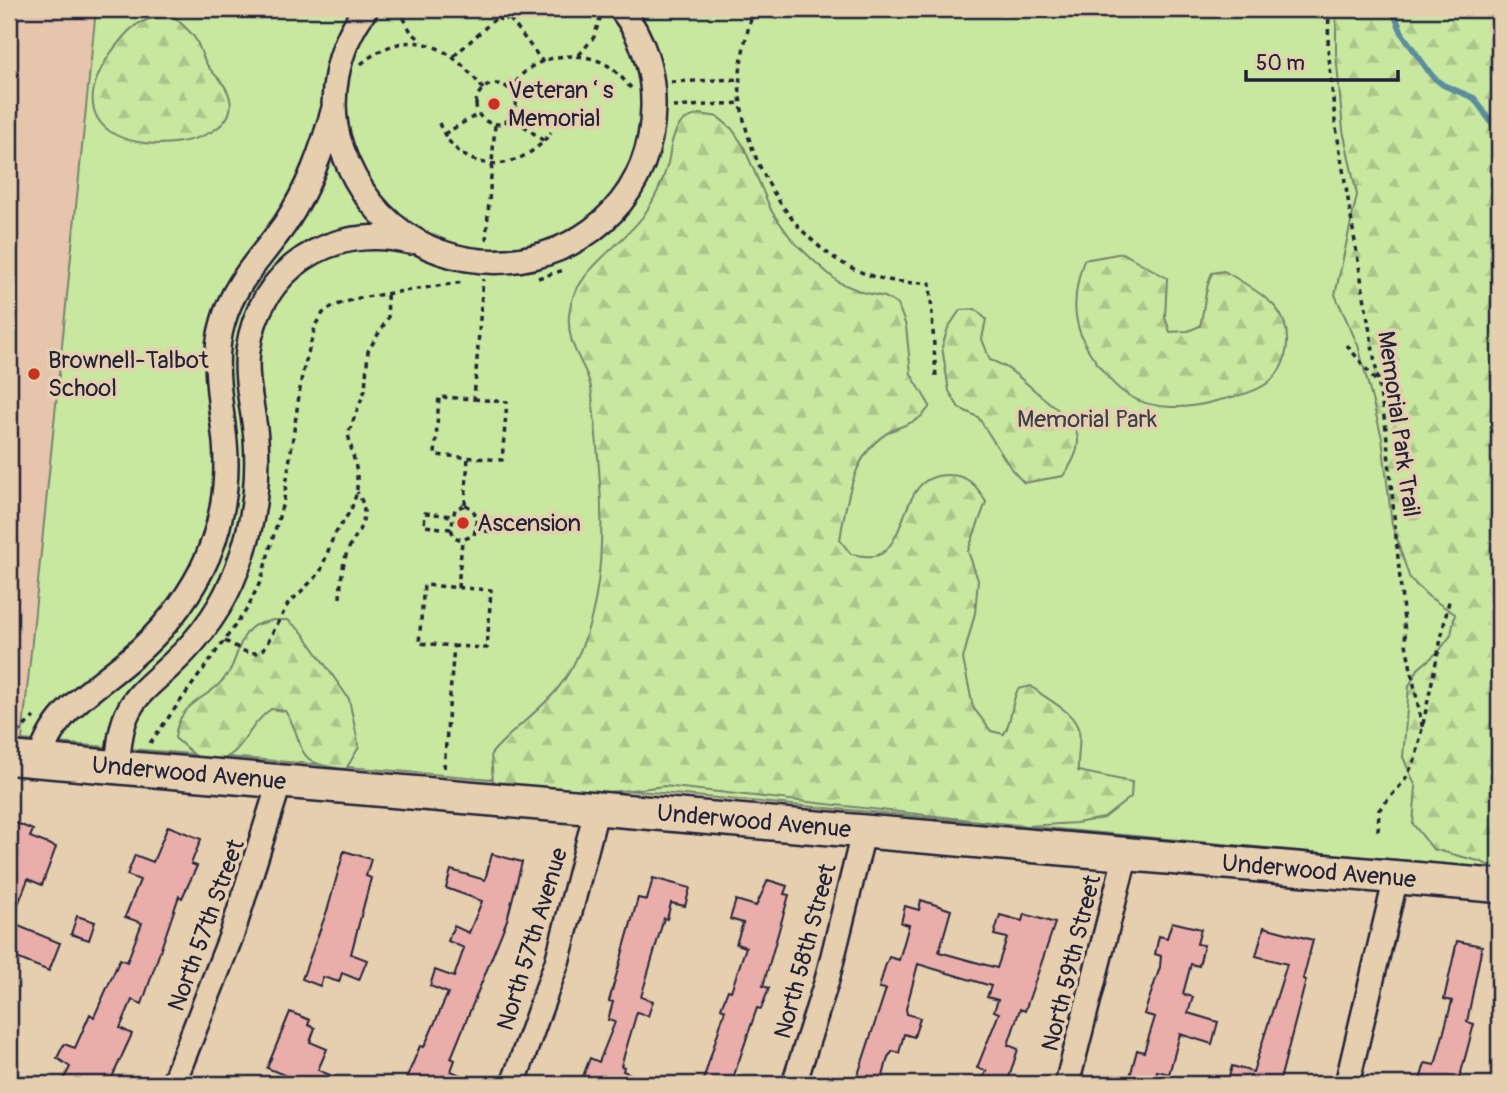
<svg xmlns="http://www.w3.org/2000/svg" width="1508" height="1093" viewBox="0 0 1508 1093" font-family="Pangolin,sans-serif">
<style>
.built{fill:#e6c5ac}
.green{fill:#c8e79f;stroke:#75846d;stroke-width:2}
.forest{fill:url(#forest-firs);stroke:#75846d;stroke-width:2}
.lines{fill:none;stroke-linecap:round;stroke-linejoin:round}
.stream{stroke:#5d8d9d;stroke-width:6}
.building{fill:#e9aea9;stroke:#22223b;stroke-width:2}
.minor-casing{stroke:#22223b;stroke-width:28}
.secondary-casing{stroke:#22223b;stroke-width:37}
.path{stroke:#22223b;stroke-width:3.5;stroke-dasharray:5 5;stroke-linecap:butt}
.minor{stroke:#e5cfae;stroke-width:23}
.secondary{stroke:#e5cfae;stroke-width:32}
.poi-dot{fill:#c8321e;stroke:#e5cfae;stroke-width:2.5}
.labels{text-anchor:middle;stroke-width:7;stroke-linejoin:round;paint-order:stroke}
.poi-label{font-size:24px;fill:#22223b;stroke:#e5cfae;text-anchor:start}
.park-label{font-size:24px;fill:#3b404a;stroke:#e5cfae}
.street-label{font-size:24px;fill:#22223b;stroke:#e5cfae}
</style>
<defs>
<pattern id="forest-firs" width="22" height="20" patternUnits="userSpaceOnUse" patternTransform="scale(1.75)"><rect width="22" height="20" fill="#c8e79f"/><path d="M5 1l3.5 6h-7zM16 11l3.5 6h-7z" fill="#acc68a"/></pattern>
</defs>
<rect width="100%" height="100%" fill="#e5cfae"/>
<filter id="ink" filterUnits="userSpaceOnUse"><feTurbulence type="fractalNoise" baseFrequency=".0143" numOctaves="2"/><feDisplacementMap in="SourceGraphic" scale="14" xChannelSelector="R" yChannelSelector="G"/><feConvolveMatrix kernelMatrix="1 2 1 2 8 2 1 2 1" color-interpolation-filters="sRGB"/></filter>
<g filter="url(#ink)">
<path class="built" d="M9 9H96L22 740 9 739Z"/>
<path class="green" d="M96 9H1499V869L661 793 22 740Z"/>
<path class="forest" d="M1336 9H1499V872L1482 862 1433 849 1413 824 1416 787 1403 757 1409 686 1418 669 1439 651 1451 635 1455 614 1429 597 1410 579 1392 525 1382 438 1358 345 1335 295 1357 195 1343 130 1336 54Z
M174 16C181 24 191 31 196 40 201 49 203 61 210 69 218 79 227 85 230 99 244 161 32 170 110 54 130 26 139 17 174 16Z
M700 114 718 117 732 129 743 145 772 212 793 241 813 260 838 282 862 292 885 297 898 305 906 326 911 374 930 406C918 424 909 422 891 431 853 450 846 503 840 540L851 554C865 556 877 560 887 549 910 523 904 474 949 475 968 475 977 486 986 502L968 551 978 580 975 613 963 659 973 707 991 731 1004 734C1013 719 1010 705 1018 689L1031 686C1047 701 1073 709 1079 731 1081 742 1077 759 1078 771L1132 782 1131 797 1104 818 1076 823 1027 826 664 786C619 792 534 801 493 781L491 754C510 731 535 715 555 692 619 616 601 486 592 395 590 366 566 351 569 315 572 272 621 247 644 215 655 199 663 181 668 163 671 149 671 135 681 123 685 118 693 116 700 114Z
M1123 253 1167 278 1165 317 1170 332 1188 331 1200 326C1205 308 1204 289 1212 273L1224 271C1238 279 1265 295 1276 308 1293 328 1290 364 1270 381 1256 393 1233 397 1216 401 1188 409 1153 411 1128 395 1115 388 1103 372 1095 360 1071 328 1071 298 1084 260Z
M975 309 986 319 982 339 990 360C1011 367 1023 381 1040 395 1071 421 1095 433 1063 476L1024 483 1012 470 978 417 959 408 949 391 942 347 948 328 960 310Z
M273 620H288L302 632 349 699 359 747 346 769C288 764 309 746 285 711L271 709C241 731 246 759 205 764L175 738C179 698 211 701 229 672 237 659 239 638 252 627 257 623 267 622 273 620Z"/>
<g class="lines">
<path class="stream" d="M1392 9 1403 35 1432 76 1443 85 1474 98 1499 133"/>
</g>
<path class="building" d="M14 822 33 830 30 837 56 847 42 885 28 879 11 923 60 943 49 971 9 955V835Z
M168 826 201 839 191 864 197 866 182 898 179 896 142 1004 132 1000 120 1028 132 1034 109 1084H61L70 1067 57 1058 64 1044 75 1048 90 1014 94 1017 120 959 127 962 142 923 125 917 140 880 127 875 135 855 153 862Z
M344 851 371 859 366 876 371 878 351 954 367 960 359 980 342 973 339 982 323 977 320 986 302 979 328 908Z
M492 854 522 862 507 920 451 1058 455 1060 451 1071 481 1084H404L420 1046 424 1047 448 993 430 986 435 970 454 977 464 948 448 941 454 926 469 933 482 901 446 888 451 870 485 880Z
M653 878 690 888 685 906 671 903 667 919 664 918 641 997 653 1001 648 1016 637 1012 621 1066 624 1067 623 1071 655 1084H580L590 1058 599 1062 615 1022 608 1020 613 1002 609 1001 638 898 647 900Z
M768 880 787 886 784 894 789 895 763 986 769 988 761 1009 757 1008 731 1084H702L725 1010 721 1008 728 990 731 991 746 947 736 944 743 923 730 919 736 900 756 906Z
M921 900 951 910 939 952 997 968 1007 938 994 935 1000 915 1022 921 1024 914 1055 923 1025 1011 1020 1009 1008 1045 1018 1049 1007 1084H981L986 1071 977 1068 999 1013 994 1011 998 1000 987 997 991 986 918 964 906 1009 907 1014 920 1018 914 1037 904 1034 899 1053 893 1051 888 1057 881 1084H855L886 989 879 988 885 967 889 957 899 960 909 925 901 923 905 906 919 910Z
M77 916 95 922 89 940 71 934Z
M1172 922 1201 929 1197 944 1204 945 1199 966 1191 964 1183 994 1193 997 1188 1013 1218 1022 1212 1044 1180 1034 1169 1074 1157 1071 1154 1084H1128L1137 1050 1144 1052 1155 1017 1144 1014 1160 967 1161 956 1155 954 1159 936 1167 938Z
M1264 927 1313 940 1303 979 1306 980 1279 1084H1227L1232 1066 1253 1072 1287 964 1256 956Z
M1457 941 1482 946 1467 1022 1474 1024 1458 1084H1419L1425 1063 1435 1065 1452 1001 1444 999Z
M290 1012 310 1020 308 1025 315 1028 310 1042 327 1049 318 1070 351 1084H306L267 1068Z"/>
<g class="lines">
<defs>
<path id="minor" d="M366 9C337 47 325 103 342 149 404 324 650 283 653 107 654 72 643 37 621 9
M40 761C51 711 96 689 132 657 160 633 184 604 201 571 221 532 229 486 225 442 221 401 211 362 223 322 234 282 262 257 285 224 309 188 322 150 334 108
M117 767C119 749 120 727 129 710 138 692 158 678 172 664 201 637 223 607 237 569 253 528 259 483 256 439 254 410 244 380 248 350 259 269 332 222 410 242
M173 1084 232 934 280 781
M513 1084 557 962 597 808
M794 1084 827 980 864 830
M1067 1084 1126 854
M1347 1084 1396 878"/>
<path id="secondary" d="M9 758 1499 886"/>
</defs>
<use href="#minor" class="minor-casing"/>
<use href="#secondary" class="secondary-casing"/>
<path class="path" d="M399 9 411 32 422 41
M494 9V15L502 21 511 18 513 9
M754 9C745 38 736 73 741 104 751 172 799 250 866 274 887 282 909 283 930 283L936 378
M1329 9 1328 46 1335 121 1386 429 1406 644 1423 730
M510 19 543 62
M579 55 594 37 601 15
M454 56 496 18
M361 64C409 24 450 44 483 89
M671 82 740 79
M476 104a20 20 0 1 1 40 0a20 20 0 1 1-40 0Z
M512 92C522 56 578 47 607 65 616 71 624 80 631 88
M673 107 741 103
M439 123C458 171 509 176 544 141L512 117
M444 134 478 114
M544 141 551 132
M486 240 495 125
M538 278 564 270
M1347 345 1376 381
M474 399 507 402 502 460 435 455 439 397 474 399 483 279
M465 504 468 457
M465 505C479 510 477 523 474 535L462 540 454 537 451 529 455 509Z
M451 529 424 526 425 513 452 516
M475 530 503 533 504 520 476 518
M458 588 462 541
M340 598C341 582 342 562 349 548 360 528 372 515 357 492
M225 641 246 652 256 653 264 649 288 604 320 573 334 535 351 510 357 492V472L348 434 365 390 368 351 388 318 387 293
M17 733 34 717
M150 743 247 609 261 580 284 499 302 375 316 324 323 313 333 306 359 298 464 282
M444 768 454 646 419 643 424 585 491 590 487 648 454 646
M1378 831 1379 810 1405 780 1416 757 1449 601"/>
<use href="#minor" class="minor"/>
<use href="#secondary" class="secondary"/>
</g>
</g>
<g class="poi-dot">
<circle cx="494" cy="104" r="7"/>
<circle cx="34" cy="374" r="7"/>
<circle cx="463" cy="523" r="7"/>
</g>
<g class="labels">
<g class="poi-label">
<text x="508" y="98">Veteranʻs<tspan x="508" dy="28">Memorial</tspan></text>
<text x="48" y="368">Brownell-Talbot<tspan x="48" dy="28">School</tspan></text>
<text x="477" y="531">Ascension</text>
</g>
<g class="park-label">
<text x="1087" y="427">Memorial Park</text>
</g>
<g class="street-label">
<text transform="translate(1399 424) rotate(82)" y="8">Memorial Park Trail</text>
<text transform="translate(189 773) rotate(5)" y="8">Underwood Avenue</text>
<text transform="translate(754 821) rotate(5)" y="8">Underwood Avenue</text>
<text transform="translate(1319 871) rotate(5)" y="8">Underwood Avenue</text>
<text transform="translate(206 925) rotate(-70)" y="8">North 57th Street</text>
<text transform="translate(532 939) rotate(-73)" y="8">North 57th Avenue</text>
<text transform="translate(805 951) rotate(-75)" y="8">North 58th Street</text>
<text transform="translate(1071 963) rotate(-76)" y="8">North 59th Street</text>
</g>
</g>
<rect width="1508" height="1093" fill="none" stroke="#e5cfae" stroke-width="35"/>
<rect x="18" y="18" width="1473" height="1058" fill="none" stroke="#22223b" stroke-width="2.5" filter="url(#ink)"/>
<path d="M1246 70v10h152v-10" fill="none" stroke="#22223b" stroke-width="3.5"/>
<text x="1256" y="70" font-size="21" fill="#22223b" stroke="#e5cfae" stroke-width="5" paint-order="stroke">50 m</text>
</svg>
